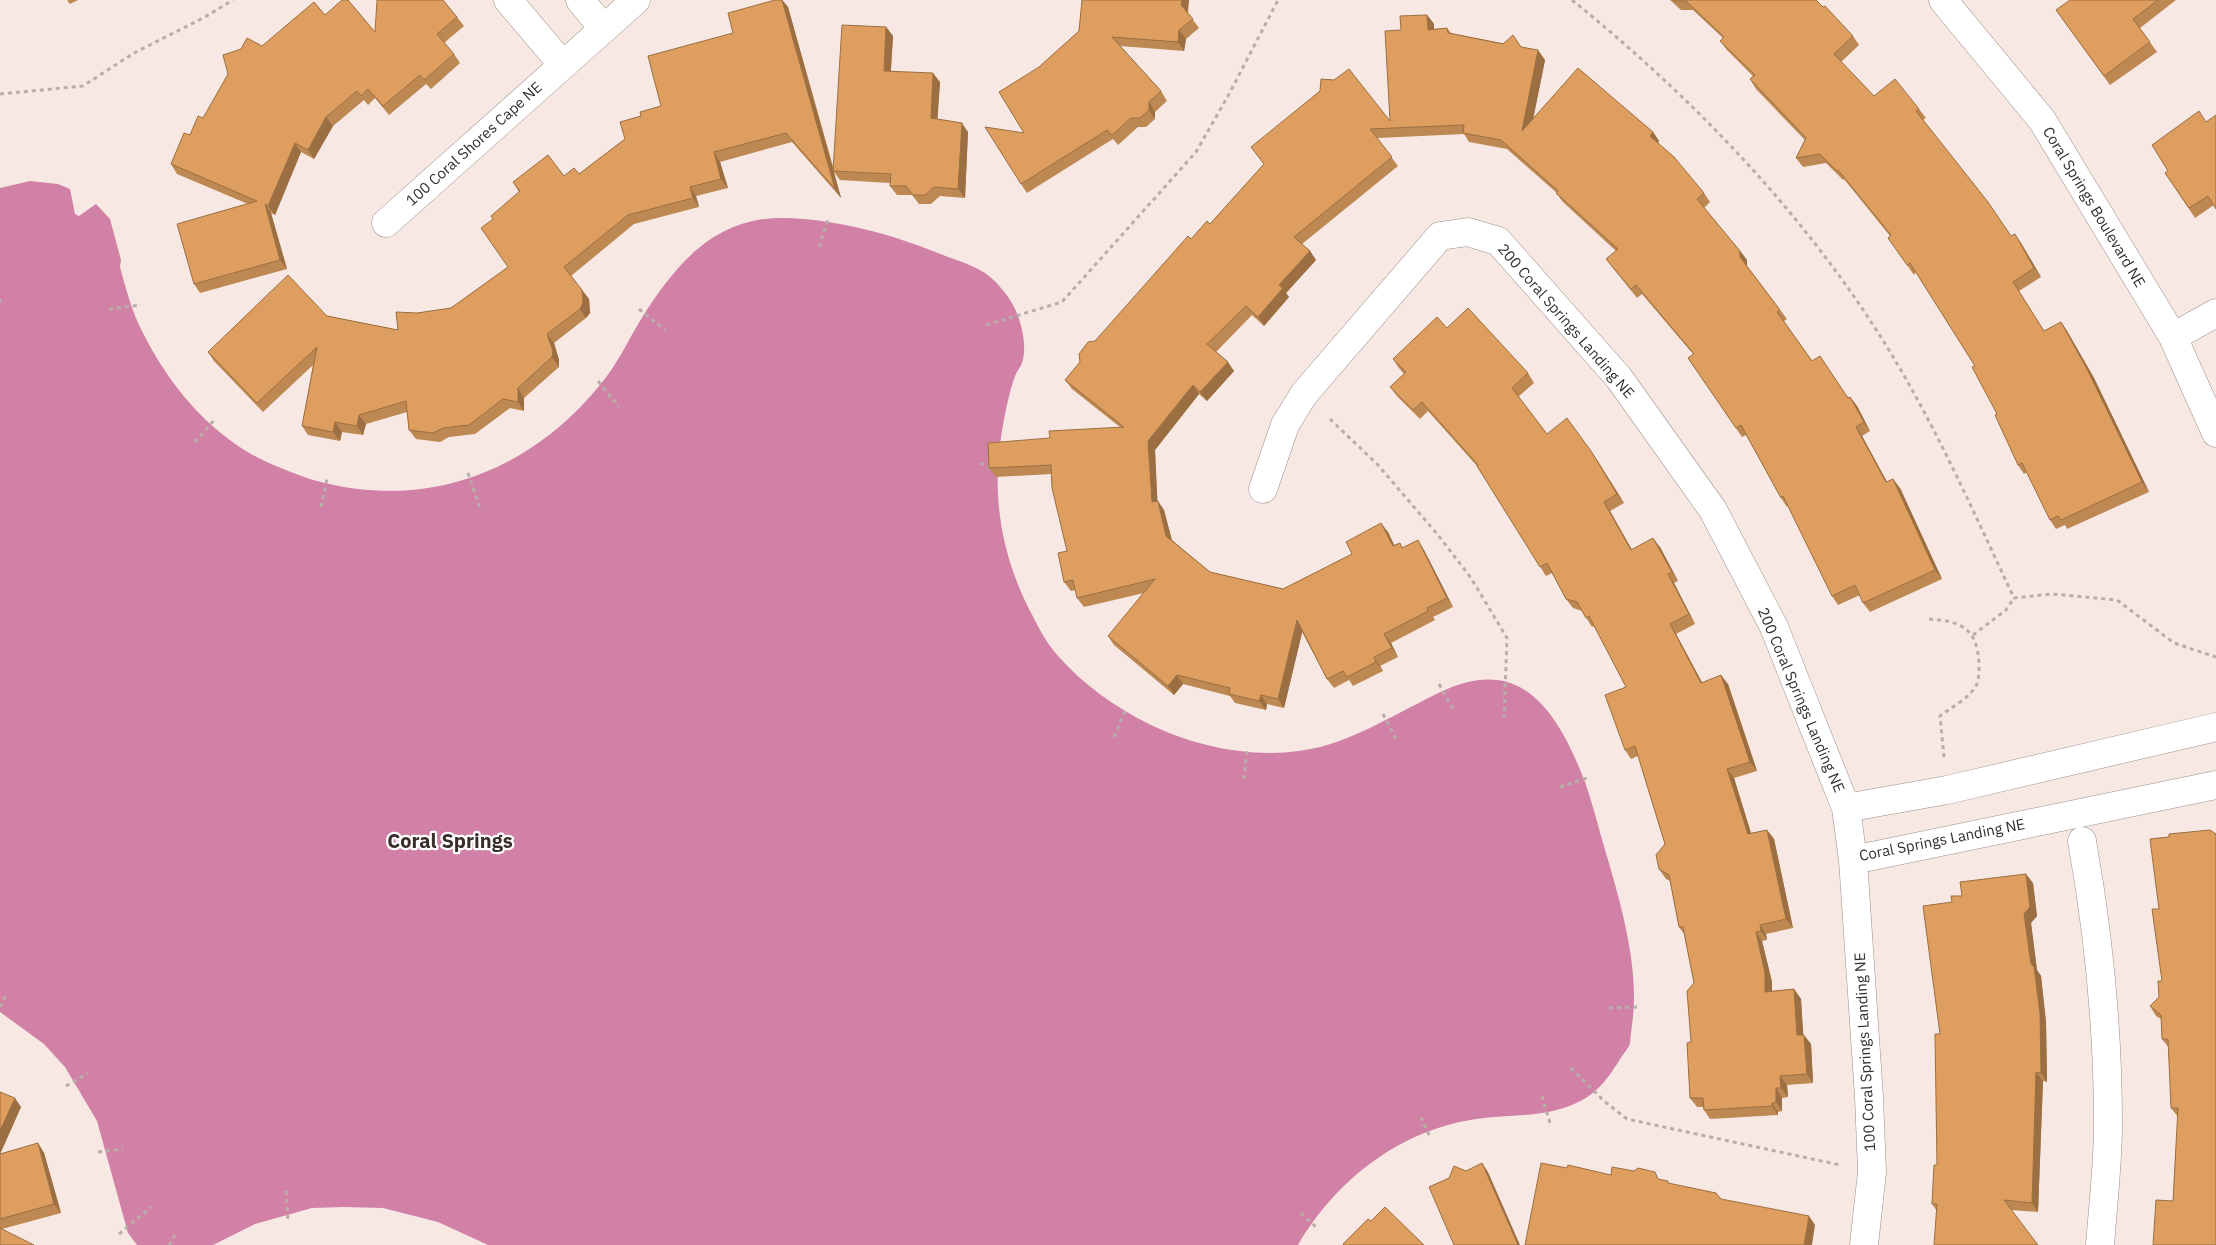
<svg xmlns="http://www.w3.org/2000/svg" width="2216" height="1245" viewBox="0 0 2216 1245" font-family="'IBM Plex Sans',sans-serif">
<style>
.water{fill:#d180a6}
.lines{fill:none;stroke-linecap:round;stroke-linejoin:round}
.minor-casing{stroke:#9c8f8a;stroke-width:29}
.path{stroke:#b9ada9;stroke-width:3;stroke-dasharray:4 4;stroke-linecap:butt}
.minor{stroke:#fff;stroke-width:28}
.wall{fill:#be8852}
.shaded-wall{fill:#9b6f42}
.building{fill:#dd9e5f;stroke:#9b6f42}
.labels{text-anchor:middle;stroke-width:4.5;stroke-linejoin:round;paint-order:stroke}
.street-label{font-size:15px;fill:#332e2c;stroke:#fff}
.district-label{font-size:20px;font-weight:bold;fill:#392e2a;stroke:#fff}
</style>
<rect width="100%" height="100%" fill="#f7e8e3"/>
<path class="water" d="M30 181 58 184 70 189 75 214 79 216 96 204 110 219 121 260 120 267C126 289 132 312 143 333 172 391 219 445 281 468 294 473 307 479 321 482 434 511 538 467 607 376 621 357 631 335 643 316 678 261 717 216 787 218 840 220 890 234 938 253 955 260 975 265 989 276 1003 288 1015 304 1020 322 1024 335 1026 352 1022 363 1020 368 1017 371 1015 376 1009 393 1005 413 1002 431 991 494 1001 553 1029 609 1038 626 1046 643 1059 657 1084 685 1115 707 1149 724 1202 750 1269 762 1327 745 1354 737 1380 723 1405 710 1434 696 1463 676 1497 680 1544 685 1570 743 1585 782 1591 799 1596 818 1601 836 1617 891 1639 959 1633 1016 1633 1017 1630 1042 1630 1044 1628 1048 1625 1052 1622 1056 1609 1077 1598 1094 1574 1104 1543 1118 1508 1114 1476 1119 1400 1130 1336 1180 1298 1245H488L438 1222 383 1208 343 1207 312 1208 255 1224 213 1245H137L128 1233 97 1121 65 1067 44 1044 0 1012V188Z"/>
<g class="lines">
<defs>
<path id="minor" d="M508 0 562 64
M580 0 603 28
M1943 0 2042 120 2173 337 2216 433
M386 223 636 0
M2173 337 2216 313
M1263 489 1285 425 1304 394 1440 236 1468 232 1498 241 1619 378 1713 510 1774 627 1846 808 1853 860 1869 1097 1872 1172 1864 1245
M1846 808 1947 790 2216 727
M2082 841C2099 936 2108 1027 2108 1124 2108 1164 2103 1205 2100 1245
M1853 860 2216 785"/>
</defs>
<use href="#minor" class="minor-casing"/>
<path class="path" d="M1572 0C1692 97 1802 211 1884 342 1935 424 1973 511 2014 598L2052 594 2117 600 2174 643 2216 657
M0 94 83 86 134 53 205 17 233 0
M819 247 828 220
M0 299V304
M109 309 141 305
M639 309 665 330
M986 325 1062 302 1196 152 1228 96 1278 0
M598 381 619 407
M1330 419 1378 465 1438 535 1471 578 1507 638 1504 718
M195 442 215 419
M980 463 991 468
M468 473 480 508
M321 507 327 479
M1929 619C1962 621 1977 629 1979 663 1979 670 1979 681 1976 686 1968 699 1952 707 1940 716L1944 757
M1973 635 2006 610 2014 598
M1439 684 1453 709
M1383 714 1397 741
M1114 737 1126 709
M1244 779 1247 747
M1560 787 1590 777
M0 1007 7 993
M1609 1008 1640 1007
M1571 1068 1604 1101 1627 1119 1840 1165
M66 1086 88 1073
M1542 1096 1550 1123
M1421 1117 1430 1137
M98 1152 123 1149
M286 1191 288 1220
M1301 1213 1318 1229
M119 1234 151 1207
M169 1245 177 1232"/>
<use href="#minor" class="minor"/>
</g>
<path class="wall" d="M67 0H78L70 4Z
M782 0 788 7 834 170 886 27 893 36 891 71 940 82 937 119 968 132 965 198 940 196 931 204H919L912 195H897L890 186V183L840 180 834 172 841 198 792 142 720 162 728 188 696 196 699 207 634 224 571 276 589 299 590 313 586 318 554 343 559 360V367L524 398V411L510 408 475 434 449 437 440 442 416 439 409 430 407 412 366 424 363 435 342 432 340 441 308 435 302 426 313 365 263 412 214 361 208 352 327 316 398 330 417 313 451 308 508 267 493 219 519 192 513 182 579 174 625 139 641 116 661 106 733 33Z
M1082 0H1189L1188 13 1199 28 1186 39 1184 51 1120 46 1161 91 1167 101 1155 112V119L1146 127H1138L1118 145 1113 139 1027 193 1021 184 1024 133 1039 67 1079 31Z
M1670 0H1816L1853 36 1859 45 1841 62 1874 96 1919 109 1926 118 1923 120 2011 236 2021 243 2041 277 2019 291 2044 331 2061 322 2067 331 2094 378 2149 492 2067 529 2065 525 2056 529 2050 520 2027 472 2024 474 2018 465 1997 414 1975 366 1916 272 1914 275 1888 238 1890 236 1844 179 1843 180 1826 163 1803 167 1796 158 1805 140 1756 89 1750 79 1753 76 1727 50 1720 41 1723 38 1693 10H1681Z
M2070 0H2176L2140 28 2157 52 2110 85 2056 10Z
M325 15 375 32 457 17 464 26 444 43 454 54 460 63 431 89 426 84 389 115 375 98 368 105 364 100 333 126 314 159 301 152 275 215 271 213 287 269 200 293 194 284 248 204 177 174 171 164 190 135 262 46Z
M1427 15 1434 24V29L1447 28 1451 33 1522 47 1545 60 1533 119 1653 132 1659 141 1658 143 1704 193 1710 202 1704 208 1740 251 1747 260V266L1787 319 1784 321 1812 361 1849 398 1850 397 1857 406 1870 431 1862 436 1887 482 1900 488 1942 579 1870 612 1863 603 1860 595 1838 605 1832 596 1788 506 1787 507 1781 498 1746 435 1742 437 1688 358 1693 354 1642 294 1637 298 1613 268 1606 259 1616 251 1563 202 1556 193H1557L1507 149 1469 142 1464 134 1377 138 1398 166 1302 244 1310 251 1316 260 1286 293 1289 297 1264 326 1252 315 1216 352 1234 371 1207 401 1199 394 1155 450 1157 501 1164 510 1172 540 1210 572 1283 589 1352 554 1388 532 1394 545 1400 543 1403 548 1424 550 1453 607 1433 617 1435 620 1391 643 1398 657 1380 666 1383 671 1353 686 1349 680 1334 688 1327 679 1302 632 1284 708 1267 704 1266 710 1235 703 1230 696 1183 684 1174 695 1114 645 1108 636 1144 593 1084 607 1077 598 1076 590 1071 591 1064 582 1067 551 1051 474 996 477 989 468 1120 427 1072 389 1065 380 1080 362 1095 341 1191 239 1210 224 1264 164 1251 147 1390 121 1401 30Z
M2206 122 2214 205 2195 218 2165 173 2168 171Z
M1447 328 1528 373 1534 383 1518 397 1547 434 1597 460 1624 503 1610 511 1632 550 1660 547 1678 581 1674 583 1695 624 1676 634 1702 682 1728 684 1757 771 1734 778 1751 833 1767 830 1774 839 1793 928 1766 934 1767 940 1762 941 1772 982V991L1794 989 1801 999 1803 1035 1811 1044 1813 1083 1787 1085 1788 1097 1782 1098V1111L1778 1112V1115L1710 1119 1704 1110 1703 1107H1697L1690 1098 1691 1042 1694 983 1684 934 1679 927 1670 881 1666 879 1659 869 1665 844 1638 756 1631 759 1625 750 1626 687 1594 626 1592 627 1582 611 1573 608 1566 599 1552 573 1546 576 1477 466 1428 411 1420 419 1397 396 1390 387 1404 374 1399 368 1393 359Z
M2210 830 2173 1201 2178 1117 2171 1108 2169 1048 2162 1039 2161 1019 2156 1016 2150 1006 2159 997 2162 981 2159 909Z
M2033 883 2037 916 2031 923 2037 970 2041 976 2046 1022 2047 1082 2043 1081 2038 1212 2011 1210 1937 1211 1932 1204 1937 1165 1940 1034 1952 902 1962 896Z
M0 1092 21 1107 0 1154 38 1143 44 1153 61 1213 2 1229 0 1245Z"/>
<path class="shaded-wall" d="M782 0 788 7 841 198 835 189Z
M1182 0H1189L1187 14 1181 5Z
M1427 15 1434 24V39L1428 30Z
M886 27 893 36 890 80 884 71Z
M1179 30 1186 39 1184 51 1178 42Z
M1538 50 1545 60 1529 140 1522 131Z
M933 73 940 82 937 127 931 118Z
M1149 102 1155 112V119L1149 110Z
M326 117 333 126 314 159 308 150Z
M962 123 968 132 965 198 958 189Z
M1653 132 1659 141 1656 145 1650 136Z
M295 143 301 152 275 215 268 206Z
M714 152 720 162 728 188 721 179Z
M690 187 696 196 699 207 693 198Z
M265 204 271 213 287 269 280 260Z
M2015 234 2021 243 2041 277 2034 268Z
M1310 251 1316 260 1286 293 1289 297 1264 326 1258 317 1279 285Z
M1740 251 1747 260V266L1740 257Z
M582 290 589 299 590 313 586 318 580 309Z
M2061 322 2067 331 2094 378 2149 492 2142 482Z
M547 334 554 343 559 360V367L552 357Z
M1228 362 1234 371 1207 401 1200 392Z
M1193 385 1199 394 1155 450 1158 512 1152 502 1148 441Z
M518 388 524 398V411L518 402Z
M1850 397 1857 406 1870 431 1864 422Z
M359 415 366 424 363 435 357 426Z
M335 422 342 432 340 441 333 432Z
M1856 427 1862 436 1892 491 1886 482Z
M1591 451 1597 460 1624 503 1617 494Z
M1893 479 1900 488 1942 579 1935 570Z
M1158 501 1164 510 1173 545 1166 536Z
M1604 502 1610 511 1637 559 1631 550Z
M1381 523 1388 532 1399 555 1393 546Z
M1653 538 1660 547 1678 581 1672 572Z
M1418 540 1424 550 1453 607 1447 598Z
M1668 574 1674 583 1695 624 1689 614Z
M1297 620 1303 629 1284 708 1278 699Z
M1670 624 1676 634 1707 692 1701 683Z
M1384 634 1391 643 1398 657 1392 648Z
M1374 657 1380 666 1383 671 1376 662Z
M1177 675 1183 684 1174 695 1168 686Z
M1721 675 1728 684 1757 771 1750 762Z
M1261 695 1267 704 1266 710 1259 701Z
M1727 769 1734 778 1754 843 1748 834Z
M1767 830 1774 839 1793 928 1786 919Z
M2026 874 2033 883 2037 916 2031 923 2037 970 2041 976 2046 1022 2047 1082 2041 1073 2031 964 2024 914Z
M1760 925 1766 934 1767 940 1761 931Z
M1756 932 1762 941 1772 982V1001L1765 992Z
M1794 989 1801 999 1804 1045 1797 1035Z
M1804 1035 1811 1044 1813 1083 1807 1074Z
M2036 1072 2043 1081 2038 1212 2032 1203Z
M1780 1076 1787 1085 1788 1097 1781 1088Z
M1776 1088 1782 1098V1111L1776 1102Z
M15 1098 21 1107 0 1154V1131Z
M1772 1103 1778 1112V1115L1772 1106Z
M38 1143 44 1153 61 1213 54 1204Z
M1482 1163 1488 1172 1520 1245H1518Z
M1809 1216 1815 1225 1812 1245H1804Z"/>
<path class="building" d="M342 0H348L375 32 377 0H443L457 17 437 34 454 54 424 80 420 75 383 106 368 89 361 96 357 91 326 117 308 150 295 143 268 206 265 204 280 260 194 284 177 224 257 201 171 164 184 133 190 135 198 116 203 118 228 74 223 55 241 49 247 38 262 46 314 2 325 15Z
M775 0H782L835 189 786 133 714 152 721 179 690 187 693 198 628 215 564 267 582 290 583 303 580 309 547 334 553 351 552 357 518 388V402L503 399 469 425 443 428 433 433 409 430 406 401 359 415 357 426 335 422 333 432 302 426 317 347 257 403 208 352 288 275 327 316 398 330 396 312 417 313 451 308 508 267 481 228 493 219 491 216 520 191 513 182 548 155 564 176 574 168 579 174 625 139 620 122 641 116 640 112 661 106 648 56 733 33 728 13Z
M1082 0H1182L1181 5 1193 19 1179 30 1178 42 1112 37 1161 91 1149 102V110L1140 118H1131L1112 135 1107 130 1021 184 985 127 1024 133 999 92 1039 67 1079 31Z
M1673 0H1816L1823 7 1825 6 1853 36 1834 54 1874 96 1895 79 1919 109 1916 111 1988 202 2011 236 2015 234 2034 268 2013 282 2044 331 2061 322 2087 369 2142 482 2061 520 2058 516 2050 520 2022 463 2018 465 1995 415 1997 414 1972 367 1975 366 1910 263 1907 265 1888 238 1891 235 1838 170 1837 171 1820 154 1796 158 1806 138 1750 79 1755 75 1720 41 1724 37 1686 1H1674Z
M2070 0H2158L2133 19 2150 42 2104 76 2056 10Z
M1427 15 1428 30 1447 28 1448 33 1503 44 1513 35 1521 47 1538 50 1522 131 1578 68 1653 132 1650 136 1674 157 1704 193 1697 199 1740 251V257L1780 310 1777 312 1812 361 1820 356 1848 398 1850 397 1864 422 1856 427 1886 482 1893 479 1935 570 1863 603 1855 585 1832 596 1783 496 1781 498 1741 425 1736 428 1688 358 1694 354 1636 285 1631 289 1606 259 1618 249 1556 193 1558 191 1501 140 1463 133 1464 125 1370 129 1392 157 1294 237 1310 251 1279 285 1283 288 1258 317 1246 306 1207 344 1228 362 1200 392 1193 385 1148 441 1152 502 1158 501 1166 536 1210 572 1283 589 1352 554 1346 542 1381 523 1393 546 1400 543 1402 548 1418 540 1447 598 1427 608 1428 611 1384 634 1392 648 1374 657 1376 662 1347 677 1343 671 1327 679 1297 620 1278 699 1261 695 1259 701 1229 694 1230 688 1177 675 1168 686 1108 636 1155 579 1077 598 1073 580 1064 582 1058 553 1067 551 1052 488 1051 465 989 468 988 443 1050 438 1049 431 1124 427 1065 380 1080 362 1079 354 1088 342 1095 341 1188 236 1191 239 1207 221 1210 224 1264 164 1251 147 1320 91 1321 79 1334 80 1349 69 1390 121 1385 31 1401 30 1400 16Z
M842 25 886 27 884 71 933 73 931 118 962 123 958 189 934 187 925 195H913L906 186H890L891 174 833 171Z
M2199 111 2206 122 2216 115V209L2208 196 2189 208 2165 173 2168 171 2152 145Z
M1468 308 1528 373 1512 388 1547 434 1567 418 1591 451 1617 494 1604 502 1631 550 1653 538 1672 572 1668 574 1689 614 1670 624 1701 683 1721 675 1750 762 1727 769 1748 834 1767 830 1786 919 1760 925 1761 931 1756 932 1765 973V992L1794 989 1797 1035H1804L1807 1074 1780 1076 1781 1088H1776V1102L1772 1103V1106L1704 1110 1703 1098H1690L1687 1043 1691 1042 1687 991 1694 983 1683 927H1679L1669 875 1659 869 1656 855 1665 844 1635 746 1625 750 1605 695 1626 687 1589 616 1586 618 1577 602 1566 599 1547 563 1540 567 1477 466 1478 465 1422 402 1413 410 1390 387 1406 372 1393 359 1437 317 1447 328Z
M2210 830 2216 834V1245H2153L2156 1200 2173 1201 2178 1108H2171L2168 1039H2162L2161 1015 2150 1006 2159 997 2158 981H2162L2152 909H2159L2150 839 2169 837V834Z
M2026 874 2030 907 2024 914 2031 964 2034 967 2040 1013 2041 1073 2036 1072 2032 1203 2004 1200 2038 1245H1934L1937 1204H1932L1934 1165H1937L1935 1034H1940L1923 906 1952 902 1951 896H1962L1960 882Z
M0 1092 15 1098 0 1131Z
M38 1143 54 1204 0 1219V1154Z
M1482 1163 1518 1245H1454L1429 1187 1449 1178 1454 1166 1466 1171Z
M1541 1163 1567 1168 1568 1165 1611 1175 1612 1167 1634 1171 1638 1168 1655 1172 1658 1179 1668 1181V1183L1716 1193 1721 1199 1809 1216 1804 1245H1525Z
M1385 1207 1424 1245H1344L1343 1244 1368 1219 1371 1221Z
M0 1228 34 1245H0Z"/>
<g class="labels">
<g class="street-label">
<text transform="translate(474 144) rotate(-42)" y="5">100 Coral Shores Cape NE</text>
<text transform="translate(2094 207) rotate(59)" y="5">Coral Springs Boulevard NE</text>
<text transform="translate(1566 321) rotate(49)" y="5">200 Coral Springs Landing NE</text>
<text transform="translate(1801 700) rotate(67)" y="5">200 Coral Springs Landing NE</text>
<text transform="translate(1942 840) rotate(-11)" y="5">Coral Springs Landing NE</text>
<text transform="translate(1865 1052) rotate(-93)" y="5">100 Coral Springs Landing NE</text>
</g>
<g class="district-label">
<text x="450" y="848">Coral Springs</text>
</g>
</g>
</svg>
